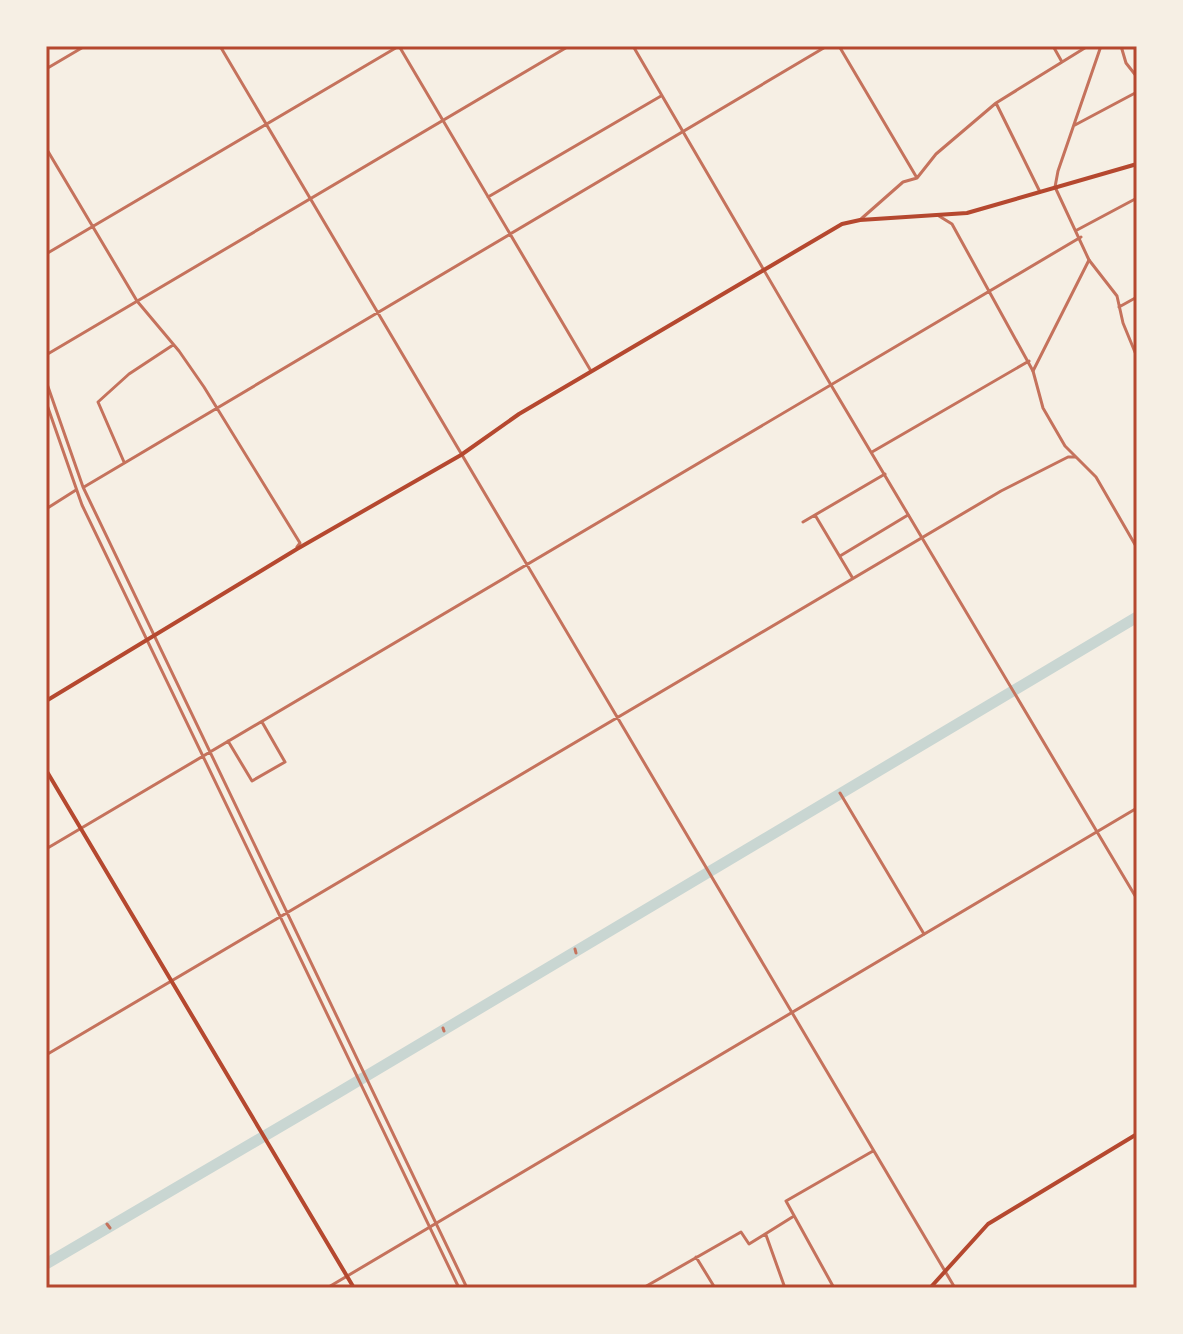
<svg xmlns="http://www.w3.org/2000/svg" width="1183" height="1334" viewBox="0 0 1183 1334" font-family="Signika,sans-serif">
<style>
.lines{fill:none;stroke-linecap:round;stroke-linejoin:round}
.river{stroke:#c9d6d2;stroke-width:11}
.minor{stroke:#c5725c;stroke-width:3}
.tertiary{stroke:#c5725c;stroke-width:3}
.secondary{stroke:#b5482f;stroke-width:4}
.primary{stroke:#b5482f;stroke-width:4}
.neatline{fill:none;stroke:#b5482f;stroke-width:3}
</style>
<rect width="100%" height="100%" fill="#f6efe4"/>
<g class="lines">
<path class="river" d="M46 1264 336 1094 1137 617"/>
<path class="minor" d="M220 46 955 1288
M399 46 591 371
M839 46 917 178
M1053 46 1062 62
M1121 46 1126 63 1137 77
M46 69 85 46
M996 103 1040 192
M1075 125 1137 92
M46 148 137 301 179 351 204 387 300 543 297 547
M1055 187 1058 171 1101 46
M488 197 661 96
M939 216 952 224 1033 371
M861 219 903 182 917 178 936 154 996 103 1088 46
M1077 230 1137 198
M46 254 399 46
M1089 260 1117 296 1123 323 1137 357
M1119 307 1137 297
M46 381 83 487 467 1288
M46 402 82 505 459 1288
M872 452 1029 361
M124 462 98 402 129 374 173 345
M84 487 827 46
M46 509 76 490
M815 515 852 577
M803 522 885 474
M840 556 908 515
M228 741 252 781 285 762 262 722
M840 793 924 934
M46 849 1081 237
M575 949 576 953
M443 1028 444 1031
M46 1055 1001 491 1068 457H1075
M107 1224 110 1228
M766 1235 785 1288
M696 1257 715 1288
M643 1288 741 1232 749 1244 794 1216
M834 1288 786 1201 873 1151"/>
<path class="tertiary" d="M633 46 831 385 1137 899
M1055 187 1089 260 1033 371 1043 408 1065 446 1096 477 1137 548
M46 355 569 46
M327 1288 1137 808"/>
<path class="secondary" d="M46 701 297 549 461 455 519 414 842 224 860 220 967 213 1137 164
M46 770 354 1288"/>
<path class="primary" d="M930 1288 988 1224 1137 1134"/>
</g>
<rect width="1183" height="1334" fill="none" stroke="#f6efe4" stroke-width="96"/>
<rect x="48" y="48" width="1087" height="1238" class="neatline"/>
</svg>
